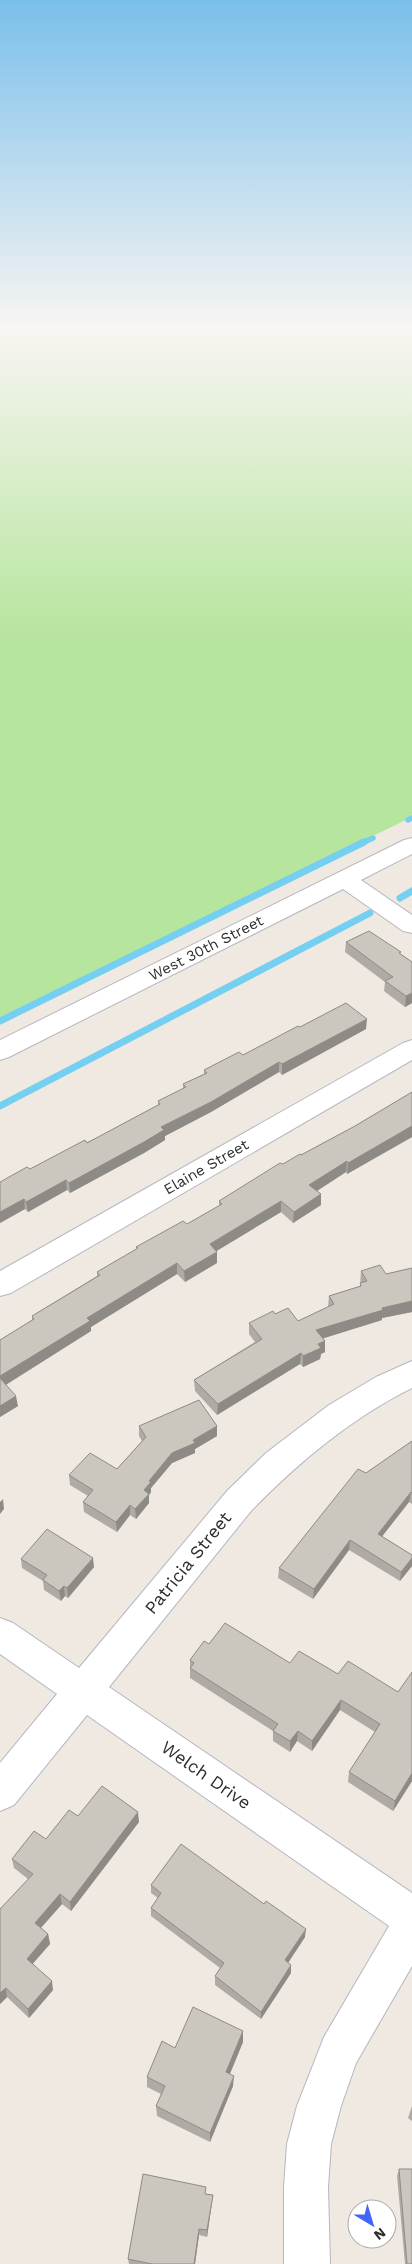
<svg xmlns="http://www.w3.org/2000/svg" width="412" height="2264" viewBox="0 0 412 2264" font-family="'Work Sans',sans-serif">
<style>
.green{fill:#b6e59e}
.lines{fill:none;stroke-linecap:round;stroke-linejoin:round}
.stream-far1{stroke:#75cff0;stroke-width:5.5}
.stream{stroke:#75cff0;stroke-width:7}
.minor-casing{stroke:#b4b7c1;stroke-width:2}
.minor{fill:#fff;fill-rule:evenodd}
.wall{fill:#afaba4}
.shaded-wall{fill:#8e8b86}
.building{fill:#cbc7bf;stroke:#8e8b86}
.labels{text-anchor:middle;stroke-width:4;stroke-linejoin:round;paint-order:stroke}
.street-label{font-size:15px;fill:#2e2e2e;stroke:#fff}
.near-street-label{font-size:18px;fill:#2e2e2e;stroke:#fff}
</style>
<rect width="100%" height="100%" fill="#efe9e1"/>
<path class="green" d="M0 324H412V817L0 1017Z"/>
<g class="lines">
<path class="stream-far1" d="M408 820 412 818
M362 843 373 838"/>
<path class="stream" d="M400 898 412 891
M0 1021 364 842
M0 1106 370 913"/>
<defs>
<path id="minor" d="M412 838V854L361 880 412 915V933L403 931 343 889 9 1057 0 1060V1040L404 840Z
M412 1040V1060L11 1293 0 1296V1271L403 1043Z
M412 1361V1388C350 1419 299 1462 251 1511L109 1687 412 1893V1966L356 2063 341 2106 331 2144 328 2187 330 2264H284V2187L287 2144 297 2106 324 2037 389 1926 87 1715 14 1805 0 1811V1763L57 1694 0 1654V1618L13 1623 79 1668 227 1491 266 1453 329 1405 376 1377Z"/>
</defs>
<use href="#minor" class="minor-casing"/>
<use href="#minor" class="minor"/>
</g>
<path class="wall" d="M346 942 401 954 412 962V1003L405 1007 384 991 385 982 345 952Z
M300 1027 366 1029 282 1075 279 1072 211 1112 165 1136V1140L144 1153 70 1193 67 1190 28 1212 25 1209 0 1223 30 1169 100 1136 158 1105V1101L183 1089V1084L204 1074V1070L243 1055Z
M412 1092V1137L347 1174 346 1172 317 1191 321 1194V1205L293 1223 281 1212 216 1251 217 1252V1263L185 1282 177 1274 91 1327V1331L6 1384 18 1406 0 1417V1340L32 1320V1316L97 1276V1272L137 1249 136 1247 187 1224 219 1206V1201L283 1164 301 1155 355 1126Z
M412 1268V1312L382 1318V1320L323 1338 325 1341V1352L321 1354 320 1359 303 1367 300 1364 217 1415 195 1391 194 1380 255 1342 249 1334V1323L275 1314 298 1321 328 1307 329 1296 360 1286 361 1271 386 1274Z
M139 1426 217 1436 195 1449V1453L172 1463 151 1488V1492L149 1495V1503L136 1519 130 1515 117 1532 84 1512 83 1502 88 1496 70 1485 69 1475 117 1469 142 1441 139 1436Z
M412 1441V1504L409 1502 382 1536 412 1555V1566L400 1581 349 1550 313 1599 278 1578 279 1568 366 1473Z
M21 1559 94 1567 68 1598 65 1596 61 1601 44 1590 43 1581 22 1568Z
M209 1644 338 1674 348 1661 412 1781 393 1811 348 1782 349 1772 375 1732 340 1710 312 1751 297 1741 290 1752 273 1741V1731L190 1678V1660Z
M78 1816 139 1822 71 1911 62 1904 41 1928 48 1934 50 1944 33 1963 53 1990 29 2018 7 1997 0 2004 28 1879 14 1868 12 1859 46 1839Z
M151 1885 305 1937 288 1963 291 1973 261 2019 215 1985V1976L220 1968 151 1916V1908L158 1898 151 1893Z
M243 2031V2042L230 2074 233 2086 210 2142 157 2116 156 2106 161 2094 147 2087V2077L175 2048Z
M412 2106V2121L408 2118Z
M399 2169 412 2264H405L397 2176Z
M206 2194 213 2195 207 2237 199 2235 195 2264H129L128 2259Z"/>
<path class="shaded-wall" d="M412 993V1003L405 1007 406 996Z
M367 1019 366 1029 282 1075V1064Z
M279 1062V1072L211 1112 165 1136V1140L144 1153 70 1193 69 1183 161 1127Z
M412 1126V1137L347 1174 348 1163Z
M347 1161 346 1172 309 1196V1185Z
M66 1180 67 1190 28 1212 26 1202Z
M321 1194V1205L293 1223 294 1212Z
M24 1199 25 1209 0 1223V1212Z
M281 1201V1212L210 1255V1244Z
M217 1252V1263L185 1282 184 1271Z
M177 1263V1274L91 1327V1331L1 1388 0 1376 87 1318Z
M412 1301V1312L382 1318V1320L315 1341 316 1330 382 1308Z
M325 1341V1352L321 1354 320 1359 303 1367V1356L318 1344Z
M301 1353 300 1364 217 1415 218 1404Z
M16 1396 18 1406 0 1417V1406Z
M217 1426V1436L195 1449V1453L172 1463 151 1488V1492L149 1495V1503L136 1519 135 1509 149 1481 172 1453Z
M411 1492 409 1502 377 1543 378 1534Z
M3 1499 4 1509 0 1514V1502Z
M130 1505V1515L117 1532 116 1522Z
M350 1540 349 1550 313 1599 314 1589Z
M93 1558 94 1567 68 1598 67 1588Z
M412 1558V1566L400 1581 401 1572Z
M64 1586 65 1596 61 1601 59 1591Z
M341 1700 340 1710 312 1751V1741Z
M298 1731 297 1741 290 1752V1741Z
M412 1773V1781L393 1811 395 1801Z
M138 1812 139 1822 71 1911 70 1902Z
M60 1894 62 1904 37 1932 35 1923Z
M306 1929 305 1937 284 1969 285 1960Z
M48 1934 50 1944 29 1968 27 1959Z
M291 1965V1973L261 2019V2012Z
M52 1981 53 1990 29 2018 28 2009Z
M6 1988 7 1997 0 2004V1993Z
M243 2031V2042L226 2083V2072Z
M234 2076 233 2086 210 2142V2133Z
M213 2195 207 2237V2230Z
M199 2229V2235L195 2264H194Z"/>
<path class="building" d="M369 931 401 952 399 953 412 962V993L406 996 385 981 393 977 346 942Z
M346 1003 367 1019 282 1064 279 1062 211 1102 161 1127 164 1130 144 1142 69 1183 66 1180 26 1202 24 1199 0 1212V1182L27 1167 30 1169 85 1140 87 1143 100 1136 160 1104 158 1101 186 1087 183 1084 207 1073 204 1070 239 1052 243 1055 298 1026 300 1027Z
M412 1092V1126L348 1163 347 1161 309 1185 321 1194 294 1212 281 1201 210 1244 217 1252 184 1271 177 1263 87 1318 90 1321 0 1376V1340L34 1319 32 1316 100 1275 97 1272 138 1248 136 1247 183 1221 187 1224 222 1204 219 1201 280 1163 283 1164 300 1154 301 1155 355 1126Z
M380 1265 386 1274 412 1268V1301L382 1308 383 1310 316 1330 325 1341 318 1344 321 1348 303 1356 301 1353 218 1404 194 1380 262 1339 249 1323 273 1311 275 1314 288 1308 298 1321 334 1304 329 1296 361 1286 360 1283 367 1281 361 1271Z
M0 1378 16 1396 0 1406Z
M199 1400 217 1426 193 1440 195 1443 172 1453 149 1481 151 1482 144 1490 149 1494 135 1509 130 1505 116 1522 83 1502 93 1490 69 1475 90 1453 117 1469 146 1437 139 1426Z
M412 1441V1493L411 1492 378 1534 412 1555V1558L401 1572 350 1540 314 1589 279 1568 358 1469 366 1473Z
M47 1529 93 1558 67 1588 64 1586 59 1591 43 1580 47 1575 21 1559Z
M225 1623 290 1663 299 1651 338 1674 348 1661 398 1692 412 1672V1773L395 1801 349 1772 380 1724 341 1700 312 1741 298 1731 290 1741 273 1731 278 1724 190 1668 194 1663 190 1660 204 1641 209 1644Z
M102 1786 138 1812 70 1902 60 1894 35 1923 48 1934 27 1959 52 1981 28 2009 6 1988 0 1993V1909L33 1874 12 1859 34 1831 46 1839 69 1810 78 1816Z
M181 1844 264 1904 266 1901 306 1929 285 1960 291 1965 261 2012 215 1976 224 1963 151 1908 161 1893 151 1885Z
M193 2007 243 2031 226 2072 234 2076 210 2133 156 2106 165 2086 147 2077 162 2041 175 2048Z
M399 2169H412V2264H407Z
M143 2174 206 2187 205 2194 213 2195 207 2230 199 2229 194 2264H152L128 2259Z"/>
<linearGradient id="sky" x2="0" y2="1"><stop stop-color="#7abfeb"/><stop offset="0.51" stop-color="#f8f5f2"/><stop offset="1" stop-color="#f8f5f2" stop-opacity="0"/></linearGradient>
<rect width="412" height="641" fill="url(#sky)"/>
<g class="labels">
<g class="street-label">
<text transform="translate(206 948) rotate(-27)" y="5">West 30th Street</text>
<text transform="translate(206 1167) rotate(-30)" y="5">Elaine Street</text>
</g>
<g class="near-street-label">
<text transform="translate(188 1563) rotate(-51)" y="6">Patricia Street</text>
<text transform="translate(206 1775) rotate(35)" y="6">Welch Drive</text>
</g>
</g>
<g transform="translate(372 2224) rotate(142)"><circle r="24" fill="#ffffff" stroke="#ababab"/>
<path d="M0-4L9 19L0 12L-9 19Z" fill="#4264fb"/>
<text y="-8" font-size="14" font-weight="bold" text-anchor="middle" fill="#2e2e2e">N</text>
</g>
</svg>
